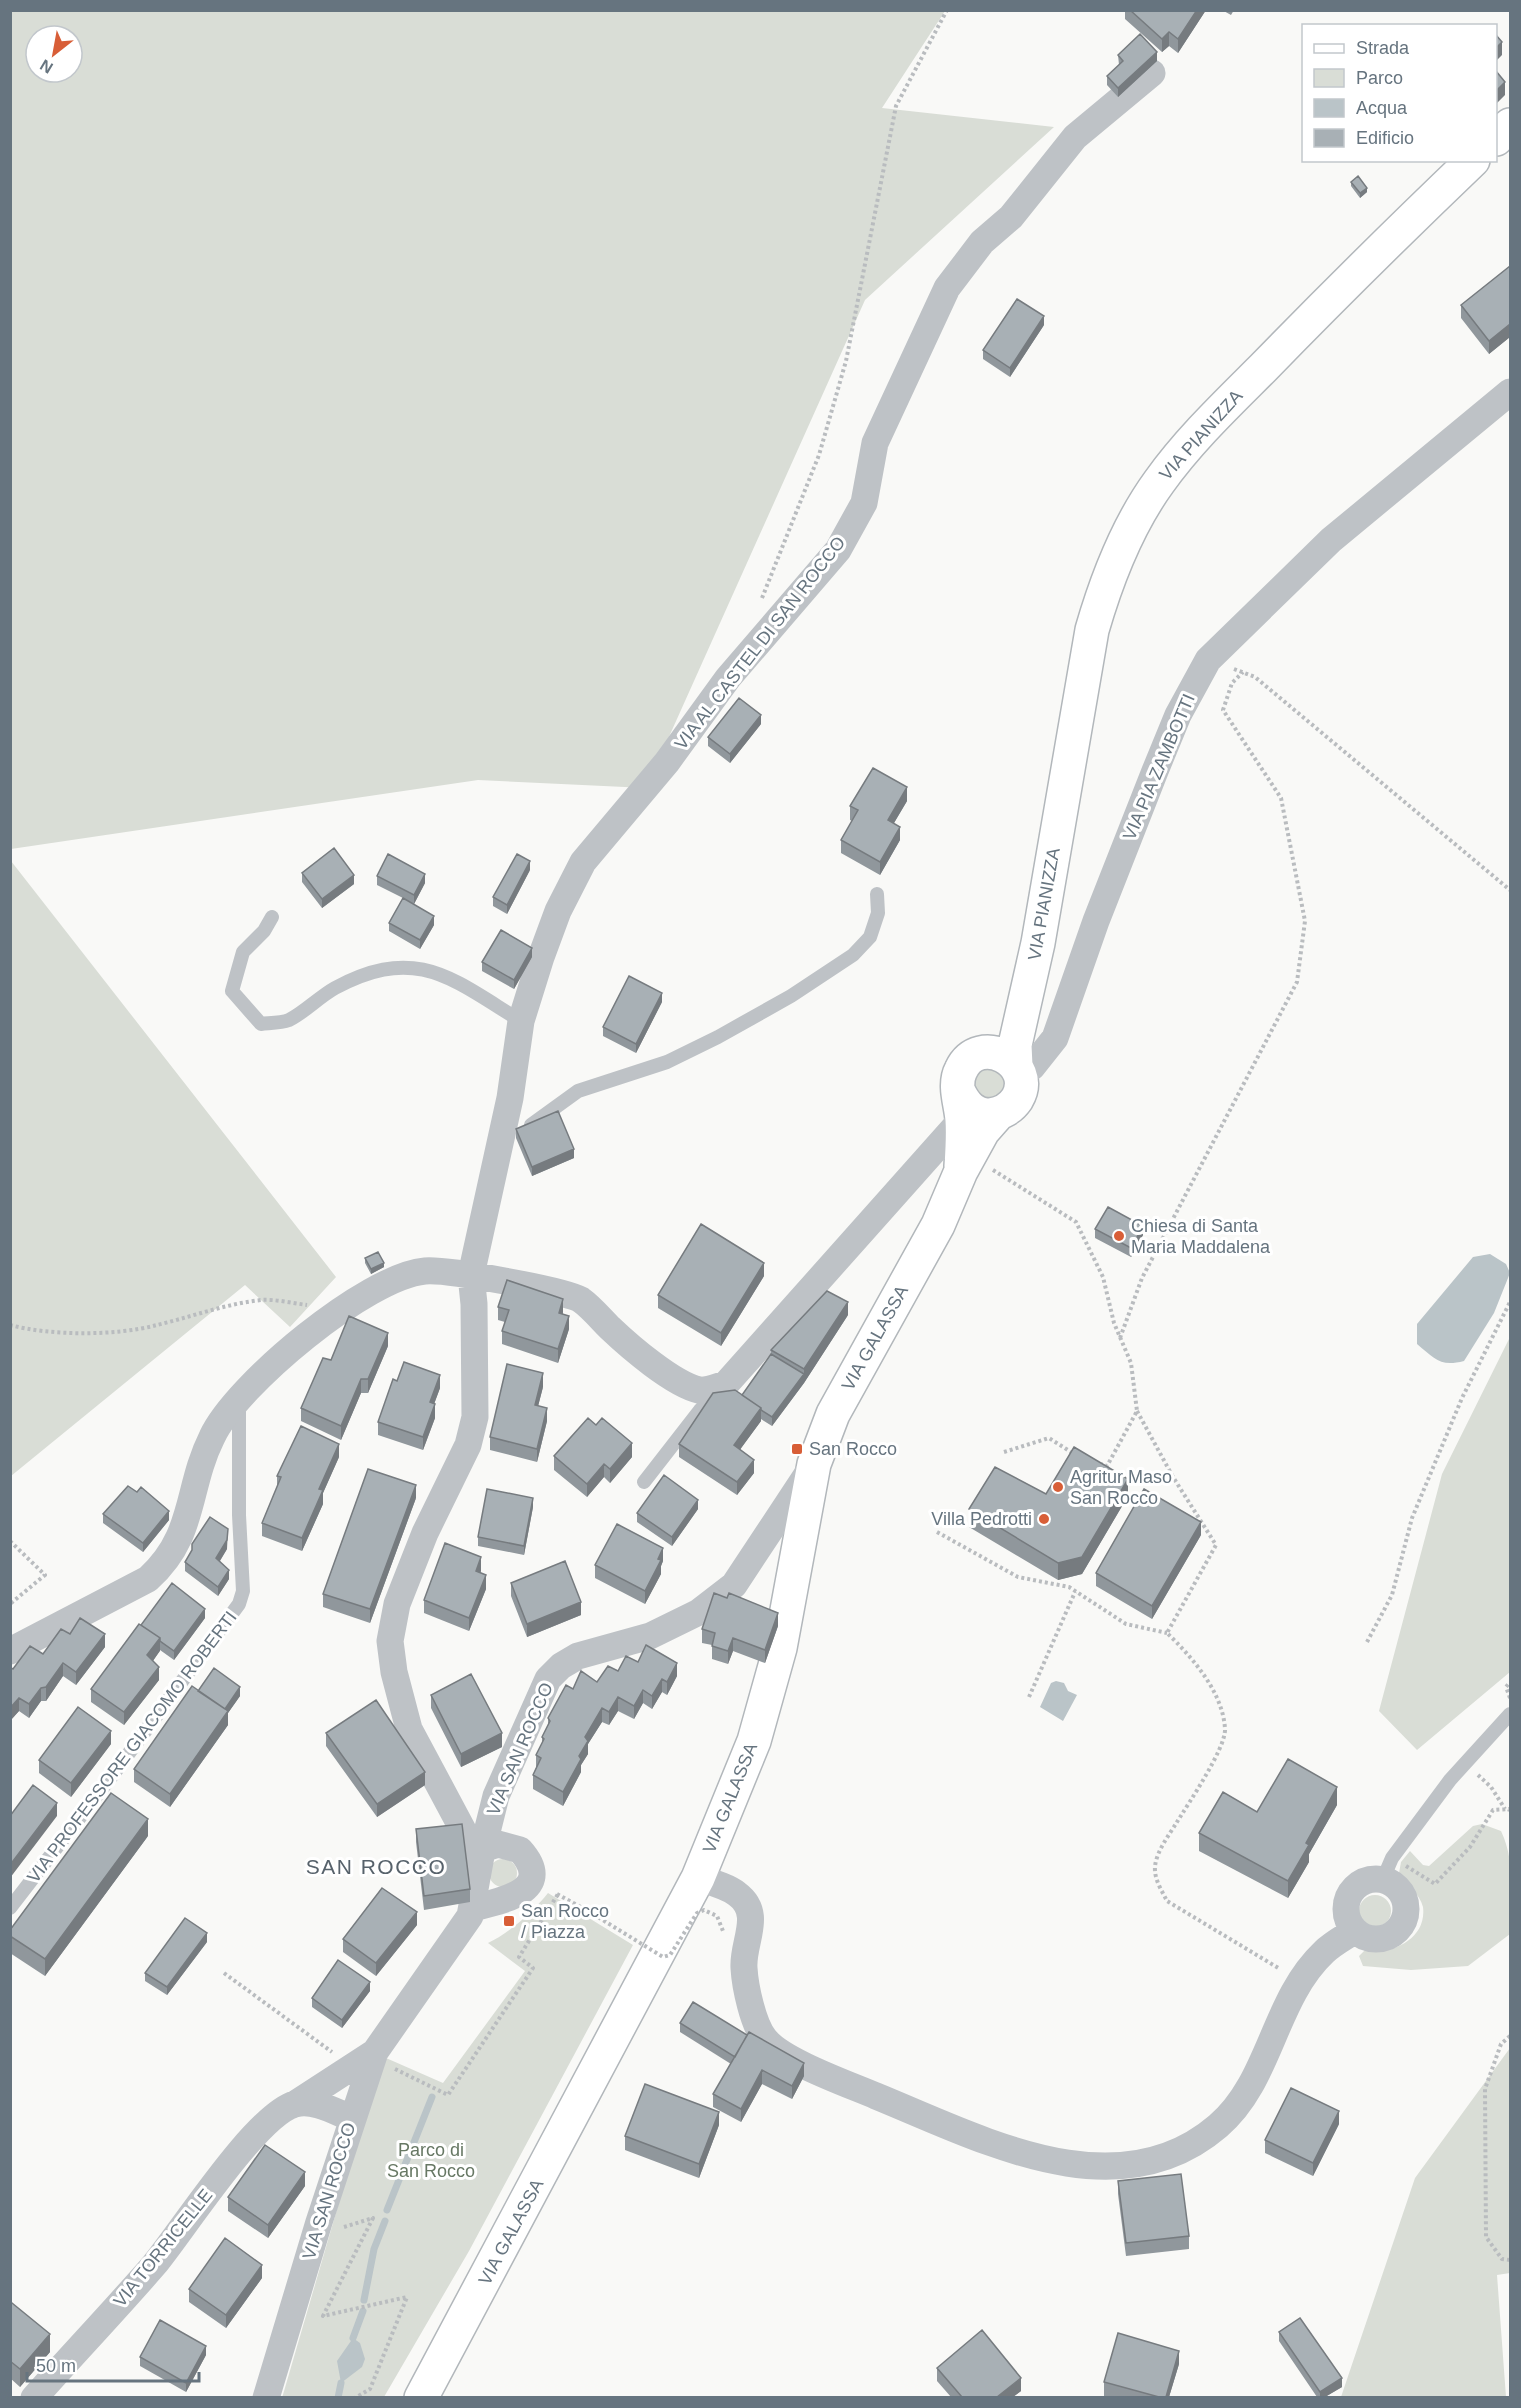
<svg xmlns="http://www.w3.org/2000/svg" width="1521" height="2408" viewBox="0 0 1521 2408" font-family="Helvetica,sans-serif">
<style>
.green{fill:#d9ddd6;fill-rule:evenodd}
.water{fill:#bac4c8}
.lines{fill:none;stroke-linecap:round;stroke-linejoin:round}
.stream{stroke:#bac4c8;stroke-width:7}
.primary-casing{stroke:#b2b7bb;stroke-width:36}
.path{stroke:#b9bcbf;stroke-width:4;stroke-dasharray:3 3;stroke-linecap:butt}
.lane{stroke:#bec2c6;stroke-width:14}
.street{stroke:#bec2c6;stroke-width:27}
.primary{stroke:#fff;stroke-width:33}
.path-bridge{stroke:#b9bcbf;stroke-width:4;stroke-dasharray:3 3;stroke-linecap:butt}
.wall{fill:#90979c}
.shaded-wall{fill:#767b7f}
.building{fill:#a8b0b5;stroke:#767b7f;stroke-width:1.5}
.poi-dot{fill:#d85e37;stroke:#fff;stroke-width:2}
.labels{text-anchor:middle;stroke-width:6;stroke-linejoin:round;paint-order:stroke}
.street-label{font-size:18px;fill:#66747f;stroke:#fff}
.poi-label{font-size:18px;fill:#66747f;stroke:#fff;text-anchor:start}
.park-label{font-size:18px;fill:#677864;stroke:#fff}
.quarter-label{font-size:21px;letter-spacing:1.5px;fill:#57626b;stroke:#fff}
</style>
<rect width="100%" height="100%" fill="#f9f9f7"/>
<path class="green" d="M10 11H945L882 108 1054 127 865 300 646 788 478 780 11 849ZM36 36H72V72H36Z
M11 861 336 1277 290 1327 245 1285 11 1476Z
M987 1064 1007 1077 1004 1095 982 1101 970 1082Z
M1510 1337V1672L1417 1750 1379 1711 1442 1474Z
M1482 1824 1501 1831C1516 1862 1511 1900 1510 1934L1468 1966 1411 1970 1363 1966 1359 1956 1365 1950C1392 1955 1427 1939 1423 1907 1420 1894 1406 1884 1399 1873L1401 1862 1410 1851 1423 1865 1429 1866 1473 1826Z
M489 1873a14 14 0 1 1 28 0a14 14 0 1 1-28 0Z
M548 1893 633 1945 469 2251 384 2397 282 2398 361 2127 386 2058 443 2083 525 1971 488 1943C508 1934 534 1911 548 1893Z
M1359 1911a16 16 0 1 1 32 0a16 16 0 1 1-32 0Z
M1510 2048V2273L1497 2275 1506 2397H1341L1415 2178Z"/>
<path class="water" d="M1490 1254 1506 1264 1510 1273 1494 1313 1464 1361C1440 1367 1435 1359 1417 1344V1324L1473 1257Z
M1056 1681 1064 1683 1068 1691 1077 1695 1063 1721 1040 1707 1051 1683Z
M353 2338 360 2343 365 2359 362 2367 341 2383 337 2361Z"/>
<g class="lines">
<path class="stream" d="M387 2210 432 2097
M364 2300 374 2249 385 2221
M353 2338 363 2311
M338 2398 341 2383"/>
<defs>
<path id="primary" d="M1496 139 1510 125
M1016 1066 1015 1045 1038 943 1092 630C1107 578 1127 526 1159 482 1189 440 1227 404 1263 368 1332 297 1402 228 1473 160
M959 1092C965 1105 974 1115 990 1115 1001 1114 1011 1108 1017 1099 1038 1063 979 1031 961 1070 953 1085 961 1104 962 1120 963 1135 962 1151 961 1166
M421 2398 698 1878 754 1741 780 1648 814 1464 833 1414 938 1225 961 1171 983 1131 998 1114"/>
</defs>
<use href="#primary" class="primary-casing"/>
<path class="path" d="M762 598 819 455 846 361 896 106 947 10
M1234 669 1255 677 1510 890
M993 1170 1076 1222 1103 1277 1114 1323 1131 1363 1137 1411 1107 1466 1101 1464
M10 1325C51 1336 116 1336 157 1325 191 1317 225 1304 261 1300 275 1299 292 1303 307 1305
M1120 1338 1142 1278 1297 982 1305 921 1281 798 1223 710 1232 683 1243 672
M1137 1411 1173 1477 1216 1545 1167 1633C1192 1657 1223 1692 1225 1729 1226 1748 1188 1804 1177 1822 1169 1835 1156 1852 1155 1867 1154 1879 1162 1891 1167 1901L1280 1969
M1004 1452 1049 1438 1074 1454
M937 1532 1018 1577 1069 1587 1126 1624 1167 1633
M10 1541 45 1575 10 1604
M1367 1642 1392 1595 1412 1518 1462 1398 1510 1302
M1029 1697 1075 1592
M1510 1698 1506 1687 1510 1682
M1478 1775 1491 1787 1505 1809
M1406 1866 1435 1884 1470 1847 1493 1810 1509 1809 1510 1812
M557 1894 588 1911
M224 1973 332 2052
M1510 2036 1501 2044 1485 2089 1486 2237 1502 2259 1510 2260
M395 2069 448 2095 533 1968 519 1957 558 1894
M344 2227 373 2218 323 2316 407 2297 370 2389 355 2398"/>
<path class="lane" d="M272 917 264 931 243 952 232 991 261 1024C270 1023 281 1023 289 1020 305 1012 319 997 335 988 417 944 452 979 521 1021
M531 1125 578 1091 667 1062 718 1037 791 996 853 955 870 937 878 913 877 894
M644 1482 700 1410 718 1392
M1383 1879 1392 1858 1450 1780 1510 1714
M10 1908 118 1768 239 1604 243 1591 239 1515V1402"/>
<path class="street" d="M1020 1075 1032 1067 1055 1038 1096 921 1155 771 1178 715 1208 660 1331 540 1510 392
M10 1651 148 1579C196 1536 186 1489 212 1437 236 1385 367 1276 425 1271 446 1269 564 1290 581 1300 591 1307 601 1319 610 1328 630 1347 673 1384 699 1390 707 1391 718 1386 726 1384L962 1119
M481 1856 464 1832 409 1729 394 1672 390 1641 397 1604 425 1533 468 1445 475 1417 474 1304 471 1275 510 1098 521 1021 541 957 558 911 583 862 667 762 728 678 838 550 864 503 875 443 947 288 982 242 1011 217 1075 137 1152 73
M698 1878C710 1882 727 1886 737 1894 764 1914 742 1942 744 1968 745 1986 753 2025 765 2039 782 2061 848 2084 876 2096 979 2138 1117 2213 1218 2126 1271 2081 1273 2000 1324 1952 1332 1944 1345 1937 1354 1931
M1346 1909a30 30 0 1 1 60 0a30 30 0 1 1-60 0Z
M473 1908C500 1901 557 1891 520 1850L498 1844 482 1849
M295 2104 375 2052
M34 2398C74 2353 115 2310 154 2265 183 2230 256 2115 295 2104 313 2099 334 2111 351 2118
M266 2398 319 2222 375 2052 470 1916 481 1856 496 1796 548 1679 561 1666 578 1656 650 1636 699 1612 734 1585 812 1467"/>
<use href="#primary" class="primary"/>
<path class="path-bridge" d="M588 1911 663 1957 670 1955 697 1913 704 1910 717 1916 723 1931"/>
</g>
<path class="wall" d="M1125 10H1206L1178 53 1169 46 1162 52 1125 19Z
M1222 10H1234L1231 15Z
M1118 55 1157 61 1118 97 1107 85V76L1119 65Z
M1351 182 1367 192 1360 198 1351 186Z
M1510 266V337L1489 354 1461 318V305Z
M1044 325 1010 377 983 359V350Z
M761 724 730 763 708 746V737Z
M907 801 894 823 900 840 880 875 841 853V840L852 821 850 820V806Z
M530 870 507 914 493 906V897Z
M302 873 354 884 322 908 302 882Z
M377 876 425 883 414 904 434 925 420 949 389 931V923L403 898 377 885Z
M532 957 514 989 482 971V962Z
M662 1002 636 1053 603 1036V1027Z
M516 1129 574 1158 532 1176 516 1138Z
M1095 1229 1143 1235 1131 1257 1095 1238Z
M365 1258 384 1267 371 1274 365 1263Z
M764 1276 721 1346 658 1308V1295Z
M498 1307 563 1312V1314L569 1329 558 1363 502 1344V1331L505 1322 498 1320Z
M848 1315 804 1383 772 1426 761 1419V1421L740 1449 754 1473 737 1495 679 1457V1444L742 1395 771 1354V1350Z
M388 1346 368 1393H361L341 1440 301 1421V1408L331 1360Z
M397 1381 440 1388 434 1404 435 1418 423 1450 378 1435V1422Z
M543 1387 538 1406 547 1421 537 1462 490 1450V1437Z
M596 1425 632 1457 610 1483 604 1477 587 1497 554 1470V1456Z
M339 1457 323 1493V1504L302 1551 262 1536V1523L277 1488V1476Z
M1046 1494 1128 1496 1082 1574 1058 1580 969 1527V1509Z
M416 1498 370 1623 323 1607V1594Z
M533 1507 524 1555 478 1546V1537Z
M698 1509 672 1546 637 1522V1513Z
M103 1514 169 1520 143 1552 103 1523Z
M1201 1535 1152 1619 1096 1586V1573Z
M227 1549 220 1561 229 1579 218 1596 185 1571V1562Z
M663 1561 661 1566V1574L645 1604 595 1578V1565Z
M481 1571 480 1573 486 1589 469 1631 424 1613V1600Z
M511 1583 581 1615 527 1637 511 1596Z
M205 1618 174 1660 160 1650 153 1661 159 1680 124 1725 91 1702V1689L141 1625Z
M778 1626 765 1663 733 1651 728 1664 712 1659V1645L702 1643V1629Z
M70 1634 105 1647 76 1685 63 1676 46 1701H41L29 1718 19 1711 10 1721V1667L13 1669 43 1654Z
M638 1662 677 1676 667 1695 662 1692 652 1709 643 1703 634 1719 618 1711 609 1725 602 1722 588 1744V1754L581 1765V1772L563 1806 533 1789V1775L536 1768V1755L542 1743V1737L548 1725V1718L573 1689 597 1682Z
M198 1691 240 1696 228 1713V1725L170 1807 134 1782V1769Z
M431 1695 502 1747 461 1767 431 1708Z
M326 1733 425 1785 377 1817 326 1746Z
M111 1744 71 1797 39 1773V1760Z
M1337 1805 1309 1854V1862L1288 1898 1199 1851V1833L1257 1812Z
M416 1829 470 1889V1902L424 1910 416 1842Z
M148 1836 45 1976 10 1953V1930Z
M417 1925 376 1976 343 1952V1939Z
M207 1942 167 1995 145 1981V1973Z
M370 1991 342 2028 312 2007V1998Z
M680 2023 804 2076 792 2099 762 2084 741 2122 713 2107V2094L731 2064 680 2032Z
M1339 2124 1313 2176 1265 2153V2140Z
M719 2125 699 2178 625 2150V2136Z
M1118 2181 1189 2236V2249L1126 2256 1118 2194Z
M305 2186 268 2238 228 2211V2197Z
M262 2278 226 2328 189 2302V2289Z
M10 2305 50 2352 20 2387 10 2378Z
M1279 2332 1342 2387 1325 2397H1317L1279 2341Z
M206 2355 186 2392 140 2366V2357Z
M1179 2364 1169 2397H1111L1104 2396V2382Z
M937 2368 1021 2391 1013 2397H951L937 2381Z"/>
<path class="shaded-wall" d="M1197 10H1206L1178 53V39Z
M1169 32V46L1162 52V39Z
M1502 42V55L1496 61V48Z
M1157 52V61L1118 97V88Z
M1505 82V95L1496 104V91Z
M1367 188V192L1360 198V193Z
M1044 316V325L1010 377V368Z
M1510 324V337L1489 354V341Z
M761 715V724L730 763V754Z
M907 787V801L888 833V820Z
M900 827V840L880 875V862Z
M530 861V870L507 914V905Z
M425 874V883L414 904V895Z
M354 875V884L322 908V899Z
M434 916V925L420 949V940Z
M532 948V957L514 989V980Z
M662 993V1002L636 1053V1044Z
M574 1149V1158L532 1176V1167Z
M1143 1226V1235L1131 1257V1248Z
M384 1263V1267L371 1274V1269Z
M764 1263V1276L721 1346V1333Z
M563 1299V1312L559 1326V1313Z
M848 1302V1315L804 1383 772 1426V1417L804 1374V1369Z
M569 1316V1329L558 1363V1349Z
M388 1333V1346L368 1393V1379Z
M543 1373V1387L535 1418V1405Z
M440 1375V1388L430 1415V1402Z
M361 1379V1393L341 1440V1426Z
M435 1404V1418L423 1450V1437Z
M547 1408V1421L537 1462V1449Z
M761 1408V1421L734 1458V1445Z
M632 1443V1457L610 1483V1469Z
M339 1444V1457L323 1493V1504L302 1551V1538L319 1489Z
M754 1460V1473L737 1495V1482Z
M604 1464V1477L587 1497V1484Z
M1128 1479V1496L1082 1574 1058 1580V1563Z
M416 1485V1498L370 1623V1609Z
M533 1498V1507L524 1555V1546Z
M698 1500V1509L672 1546V1537Z
M169 1511V1520L143 1552V1543Z
M1201 1522V1535L1152 1619V1606Z
M228 1529 227 1549 216 1567V1558Z
M663 1548V1561L661 1566V1574L645 1604V1591L658 1559Z
M481 1557V1571L476 1584V1571Z
M229 1570V1579L218 1596V1587Z
M486 1575V1589L469 1631V1618Z
M581 1602V1615L527 1637V1624Z
M205 1609V1618L174 1660V1651Z
M778 1613V1626L765 1663V1650Z
M105 1634V1647L76 1685V1672Z
M160 1638V1651L147 1669V1655Z
M733 1638V1651L728 1664V1651Z
M63 1663V1676L46 1701V1687Z
M677 1663V1676L667 1695V1682Z
M159 1667V1680L124 1725V1712Z
M662 1679V1692L652 1709V1696Z
M240 1687V1696L228 1713V1725L170 1807V1794L223 1712Z
M41 1688V1701L29 1718V1704Z
M643 1690V1703L634 1719V1706Z
M618 1697V1711L609 1725V1712Z
M19 1698V1711L10 1721V1708Z
M602 1708V1722L588 1744V1754L581 1765V1772L563 1806V1792L579 1756 585 1737Z
M111 1731V1744L71 1797V1783Z
M502 1733V1747L461 1767V1754Z
M425 1772V1785L377 1817V1804Z
M1337 1787V1805L1309 1854V1862L1288 1898V1881L1306 1843Z
M57 1803V1816L10 1878V1865Z
M148 1819V1836L45 1976V1959Z
M417 1912V1925L376 1976V1963Z
M207 1933V1942L167 1995V1987Z
M370 1982V1991L342 2028V2020Z
M804 2063V2076L792 2099V2086Z
M762 2070V2084L741 2122V2109Z
M1339 2111V2124L1313 2176V2163Z
M719 2112V2125L699 2178V2164Z
M305 2172V2186L268 2238V2225Z
M262 2265V2278L226 2328V2315Z
M50 2334V2352L20 2387V2369Z
M206 2346V2355L186 2392V2383Z
M1179 2351V2364L1169 2397H1166Z
M1021 2378V2391L1013 2397H997Z
M1342 2378V2387L1325 2397H1320V2392Z"/>
<path class="building" d="M1130 10H1197L1178 39 1169 32 1162 39Z
M1140 34 1157 52 1118 88 1107 76 1123 61 1118 55Z
M1496 35 1502 42 1496 48Z
M1496 71 1505 82 1496 91Z
M1358 176 1367 188 1360 193 1351 182Z
M1510 266V324L1489 341 1461 305Z
M1017 299 1044 316 1010 368 983 350Z
M739 698 761 715 730 754 708 737Z
M873 768 907 787 888 820 900 827 880 862 841 840 858 810 850 806Z
M334 848 354 875 322 899 302 873Z
M388 854 425 874 414 895 377 876Z
M517 854 530 861 507 905 493 897Z
M403 898 434 916 420 940 389 923Z
M501 930 532 948 514 980 482 962Z
M629 976 662 993 636 1044 603 1027Z
M558 1111 574 1149 532 1167 516 1129Z
M1108 1207 1143 1226 1131 1248 1095 1229Z
M701 1224 764 1263 721 1333 658 1295Z
M378 1252 384 1263 371 1269 365 1258Z
M507 1280 563 1299 559 1313 569 1316 558 1349 502 1331 509 1310 498 1307Z
M827 1291 848 1302 804 1369 771 1350Z
M349 1316 388 1333 368 1379H361L341 1426 301 1408 323 1358 331 1360Z
M771 1354 804 1374 772 1417 761 1410V1408L742 1395Z
M404 1362 440 1375 430 1402 435 1404 423 1437 378 1422 393 1379 397 1381Z
M507 1364 543 1373 535 1405 547 1408 537 1449 490 1437Z
M735 1390 761 1408 734 1445 754 1460 737 1482 679 1444 713 1393Z
M588 1418 596 1425 602 1418 632 1443 610 1469 604 1464 587 1484 554 1456Z
M301 1426 339 1444 319 1489 323 1490 302 1538 262 1523 281 1477 277 1476Z
M1074 1447 1128 1479 1082 1557 1058 1563 969 1509 995 1467 1046 1494Z
M368 1469 416 1485 370 1609 323 1594Z
M664 1475 698 1500 672 1537 637 1513Z
M128 1486 137 1492 141 1487 169 1511 143 1543 103 1514Z
M487 1489 533 1498 524 1546 478 1537Z
M1144 1489 1201 1522 1152 1606 1096 1573Z
M210 1517 228 1529 227 1540 216 1558 229 1570 218 1587 185 1562 192 1550V1544Z
M617 1524 663 1548 658 1559 661 1560 645 1591 595 1565Z
M445 1543 481 1557 476 1571 486 1575 469 1618 424 1600Z
M565 1561 581 1602 527 1624 511 1583Z
M172 1583 205 1609 174 1651 160 1641V1638L141 1625Z
M714 1593 727 1598 729 1593 778 1613 765 1650 733 1638 728 1651 712 1646 715 1633 702 1629Z
M80 1618 105 1634 76 1672 63 1663 46 1687 41 1688 29 1704 19 1698 10 1708V1667L13 1669 30 1646 43 1654 61 1629 70 1634Z
M139 1624 160 1638 147 1655 159 1667 124 1712 91 1689Z
M646 1645 677 1663 667 1682 662 1679 652 1696 643 1690 634 1706 618 1697 609 1712 602 1708 585 1737 588 1741 579 1756 581 1759 563 1792 533 1775 541 1758 536 1755 544 1739 542 1737 550 1721 548 1718 566 1685 573 1689 581 1671 597 1682 608 1666 618 1671 626 1656 638 1662Z
M214 1668 240 1687 225 1709 198 1691Z
M471 1674 502 1733 461 1754 431 1695Z
M192 1686 228 1711 170 1794 134 1769Z
M376 1700 425 1772 377 1804 326 1733Z
M78 1707 111 1731 71 1783 39 1760Z
M1288 1759 1337 1787 1306 1843 1309 1845 1288 1881 1199 1833 1223 1792 1257 1812Z
M33 1785 57 1803 10 1865V1816Z
M111 1793 148 1819 45 1959 10 1936V1930Z
M462 1824 470 1889 424 1896 416 1829Z
M382 1888 417 1912 376 1963 343 1939Z
M185 1918 207 1933 167 1987 145 1973Z
M338 1960 370 1982 342 2020 312 1998Z
M693 2002 747 2035 735 2057 680 2023Z
M749 2032 804 2063 792 2086 762 2070 741 2109 713 2094Z
M645 2084 719 2112 699 2164 625 2136Z
M1291 2088 1339 2111 1313 2163 1265 2140Z
M265 2145 305 2172 268 2225 228 2197Z
M1181 2174 1189 2236 1126 2243 1118 2181Z
M225 2238 262 2265 226 2315 189 2289Z
M12 2303 50 2334 20 2369 10 2361V2305Z
M1300 2318 1342 2378 1320 2392 1279 2332Z
M160 2320 206 2346 186 2383 140 2357Z
M982 2330 1021 2378 997 2397H962L937 2368Z
M1118 2333 1179 2351 1166 2397H1159L1104 2382Z"/>
<g class="poi-dot">
<circle cx="1119" cy="1236" r="6"/>
<rect x="791" y="1443" width="12" height="12" rx="3"/>
<circle cx="1058" cy="1487" r="6"/>
<circle cx="1044" cy="1519" r="6"/>
<rect x="503" y="1915" width="12" height="12" rx="3"/>
</g>
<g class="labels">
<g class="street-label">
<text transform="translate(1201 435) rotate(-48)" y="6">VIA PIANIZZA</text>
<text transform="translate(760 643) rotate(-52)" y="6">VIA AL CASTEL DI SAN ROCCO</text>
<text transform="translate(1159 767) rotate(-67)" y="6">VIA PIA ZAMBOTTI</text>
<text transform="translate(1044 904) rotate(-80)" y="6">VIA PIANIZZA</text>
<text transform="translate(875 1338) rotate(-61)" y="6">VIA GALASSA</text>
<text transform="translate(132 1747) rotate(-53)" y="6">VIA PROFESSORE GIACOMO ROBERTI</text>
<text transform="translate(520 1749) rotate(-67)" y="6">VIA SAN ROCCO</text>
<text transform="translate(730 1798) rotate(-68)" y="6">VIA GALASSA</text>
<text transform="translate(329 2191) rotate(-73)" y="6">VIA SAN ROCCO</text>
<text transform="translate(511 2232) rotate(-62)" y="6">VIA GALASSA</text>
<text transform="translate(163 2248) rotate(-51)" y="6">VIA TORRICELLE</text>
</g>
<g class="poi-label">
<text x="1131" y="1232">Chiesa di Santa<tspan x="1131" dy="21">Maria Maddalena</tspan></text>
<text x="809" y="1455">San Rocco</text>
<text x="1070" y="1483">Agritur Maso<tspan x="1070" dy="21">San Rocco</tspan></text>
<text x="1032" y="1525" text-anchor="end">Villa Pedrotti</text>
<text x="521" y="1917">San Rocco<tspan x="521" dy="21">/ Piazza</tspan></text>
</g>
<g class="park-label">
<text x="431" y="2156">Parco di<tspan x="431" dy="21">San Rocco</tspan></text>
</g>
<g class="quarter-label">
<text x="376" y="1874">SAN ROCCO</text>
</g>
</g>
<rect width="1521" height="2408" fill="none" stroke="#66747f" stroke-width="24"/>
<rect x="1302" y="24" width="195" height="138" fill="#ffffff" stroke="#c2c7cc" stroke-width="1.5"/>
<rect x="1314" y="44" width="30" height="9" fill="#ffffff" stroke="#c2c7cc" stroke-width="1.5"/>
<text x="1356" y="54" font-size="18" fill="#66747f">Strada</text>
<rect x="1314" y="69" width="30" height="18" fill="#d9ddd6" stroke="#c2c7cc" stroke-width="1.5"/>
<text x="1356" y="84" font-size="18" fill="#66747f">Parco</text>
<rect x="1314" y="99" width="30" height="18" fill="#bac4c8" stroke="#c2c7cc" stroke-width="1.5"/>
<text x="1356" y="114" font-size="18" fill="#66747f">Acqua</text>
<rect x="1314" y="129" width="30" height="18" fill="#a8b0b5" stroke="#c2c7cc" stroke-width="1.5"/>
<text x="1356" y="144" font-size="18" fill="#66747f">Edificio</text>
<g transform="translate(54 54) rotate(211)"><circle r="28" fill="#ffffff" stroke="#c2c7cc" stroke-width="1.5"/>
<path d="M0-4.5L10 22L0 15L-10 22Z" fill="#d85e37"/>
<text y="-9" font-size="16" font-weight="bold" text-anchor="middle" fill="#66747f">N</text>
</g>
<path d="M27 2372v9h172v-9" fill="none" stroke="#66747f" stroke-width="3"/>
<text x="36" y="2372" font-size="18" fill="#66747f" stroke="#ffffff" stroke-width="4.5" paint-order="stroke">50 m</text>
</svg>
